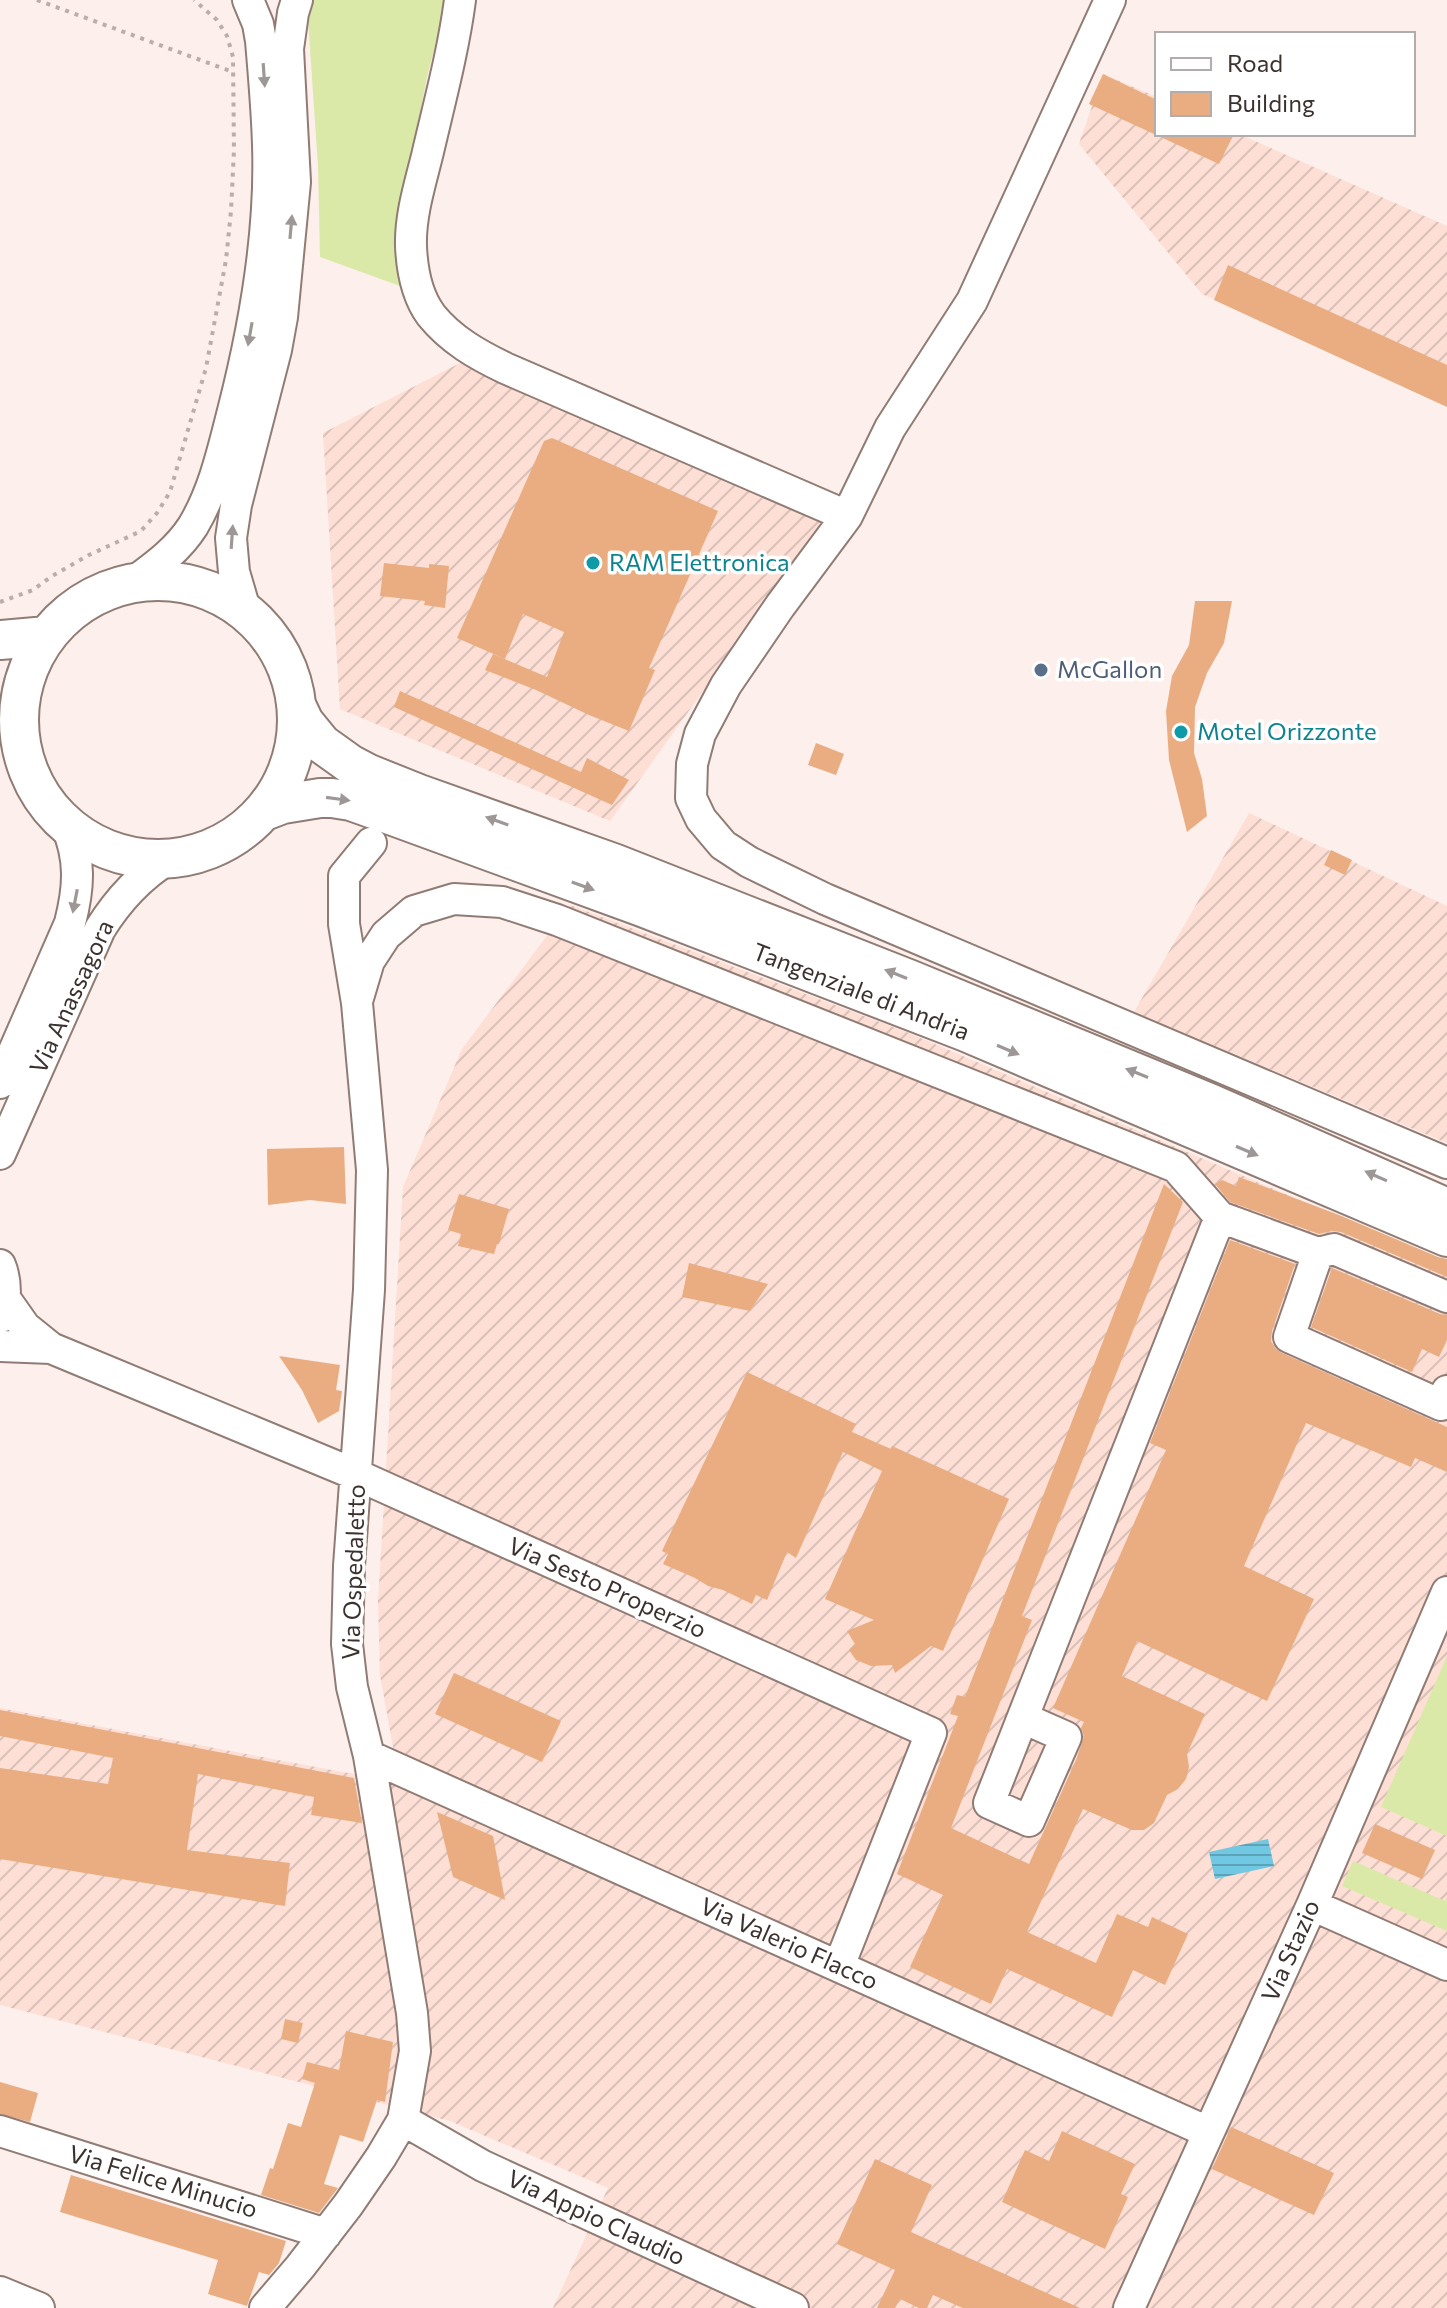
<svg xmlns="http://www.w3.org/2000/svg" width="1447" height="2308" viewBox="0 0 1447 2308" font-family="Commissioner,sans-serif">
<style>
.industrial{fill:url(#industrial-furrows)}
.grass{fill:#dbe9a8}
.water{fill:url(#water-rules)}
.building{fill:#e9ad81}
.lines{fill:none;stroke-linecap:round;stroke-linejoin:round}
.minor-casing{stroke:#907c75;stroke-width:34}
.major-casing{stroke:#907c75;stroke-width:42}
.path{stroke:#baadaa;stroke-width:4;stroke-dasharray:4 6;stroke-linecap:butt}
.minor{stroke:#fff;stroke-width:30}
.major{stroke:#fff;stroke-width:38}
.oneway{fill:#9d9897}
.culture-dot{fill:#0f9aa8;stroke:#fff;stroke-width:3}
.service-dot{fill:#5c6f8a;stroke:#fff;stroke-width:3}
.labels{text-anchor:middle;stroke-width:7;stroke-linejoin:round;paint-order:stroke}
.culture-label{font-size:24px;fill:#0d838f;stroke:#fff;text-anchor:start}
.service-label{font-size:24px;fill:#4e5e75;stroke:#fff;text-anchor:start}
.street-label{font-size:24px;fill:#3b322f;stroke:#fff}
</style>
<defs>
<pattern id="industrial-furrows" width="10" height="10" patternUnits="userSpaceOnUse" patternTransform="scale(2)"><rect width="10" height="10" fill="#fddfd5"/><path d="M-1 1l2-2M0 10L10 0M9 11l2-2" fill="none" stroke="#dac0b7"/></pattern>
<pattern id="water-rules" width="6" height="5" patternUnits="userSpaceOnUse" patternTransform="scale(2)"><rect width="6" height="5" fill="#70c8e2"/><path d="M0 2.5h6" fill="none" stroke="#5da3b8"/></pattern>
</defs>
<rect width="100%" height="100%" fill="#fdefeb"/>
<path class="industrial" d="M1103 74 1157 97V134H1239L1447 226V402L1202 294 1079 144Z
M460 363 827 518 610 821 340 709 323 433Z
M1249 813 1447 906V1143L1134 1012Z
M570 905 909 1033 1447 1263V2308H553L608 2188 450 2121 0 2005V1708L359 1775 400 1786 380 1675 378 1601 403 1187 462 1049Z"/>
<path class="grass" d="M310 0H447L427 77 396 242V267L400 286 320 257 318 166 307 5Z
M1447 1656V1836L1381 1807Z
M1353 1861 1445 1901 1447 1898V1931L1342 1886Z"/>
<path class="water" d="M1268 1839 1274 1866 1215 1879 1209 1852Z"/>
<path class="building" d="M1103 74 1157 100V134H1234L1219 164 1089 104Z
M1228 265 1447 365V407L1214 300Z
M552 438 718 511 649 668 655 670 629 731 589 715 536 690 485 670 493 654 547 677 564 632 523 614 505 659 457 638 544 441Z
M384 563 429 568V564L449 566 445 608 424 605 425 601 380 596Z
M1195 601H1232L1224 643 1207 673 1195 707 1194 753 1202 779 1207 816 1187 832 1169 760 1166 711 1172 676 1189 645Z
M400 691 581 772 587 758 629 780 612 805 394 707Z
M816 743 844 754 836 775 808 765Z
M1331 850 1352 860 1345 875 1324 865Z
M344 1147 346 1204 310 1200 268 1205 267 1149Z
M1239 1177 1339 1215 1438 1257 1447 1259V1277L1341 1232 1331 1231 1319 1234 1230 1202 1215 1184 1222 1180 1236 1186Z
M1164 1184 1183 1202 1022 1616 1032 1620 951 1828 1029 1864 1076 1760 1084 1736 1081 1728 1084 1722 1053 1708 1166 1450 1150 1443 1230 1240 1295 1264 1272 1331 1271 1341 1275 1348 1282 1353 1447 1427V1472L1415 1458 1411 1467 1306 1423 1244 1566 1314 1599 1267 1701 1137 1641 1122 1676 1205 1714 1187 1754 1189 1767 1186 1779 1178 1789 1167 1795 1154 1823 1144 1830H1132L1083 1809 1027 1932 1096 1963 1117 1914 1148 1927 1152 1917 1188 1934 1165 1985 1133 1970 1112 2017 1007 1969 991 2004 910 1967 943 1895 897 1874 958 1716 950 1714 957 1695 965 1697Z
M459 1194 509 1209 499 1244H497L494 1254 458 1246 461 1234 448 1230Z
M689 1263 768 1284 750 1311 682 1297Z
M1332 1268 1440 1314 1447 1315V1340L1439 1357 1422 1349 1412 1372 1311 1327Z
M279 1356 340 1365 336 1390 342 1391 339 1411 318 1423 302 1390Z
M747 1372 856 1424 852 1432 891 1449 892 1446 1009 1499 943 1651 931 1646 895 1673 892 1665 871 1666 856 1660 849 1650 855 1644 847 1631 874 1620 825 1599 882 1471 843 1452 796 1558 787 1552 767 1600 756 1595 752 1604 723 1590 708 1586 695 1578 663 1564 668 1554 662 1551Z
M454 1673 561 1721 542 1762 435 1714Z
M0 1710 354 1778 362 1823 311 1815 314 1797 198 1774 187 1850 290 1863 285 1906 0 1859V1768L108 1784 113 1758 0 1736Z
M437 1812 493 1836 505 1900 453 1877Z
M1375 1824 1435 1850 1422 1879 1362 1853Z
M285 2019 303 2023 298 2043 281 2039Z
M346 2031 393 2042 385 2102 377 2100 363 2142 340 2135 324 2184 338 2188 319 2213 261 2195 270 2168 273 2169 288 2123 301 2127 315 2083 302 2079 307 2062 339 2070Z
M0 2082 38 2093 30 2122 0 2114Z
M1231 2127 1334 2173 1314 2215 1212 2169Z
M1062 2131 1135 2164 1121 2194 1128 2197 1105 2249 1002 2202 1025 2150 1049 2161Z
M875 2159 932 2185 911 2232 1080 2308H963L933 2295 927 2308H919L900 2299 895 2308H877L895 2270 837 2244Z
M71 2175 286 2241 279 2263 269 2275 259 2272 247 2306 208 2294 218 2260 60 2212Z"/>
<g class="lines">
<defs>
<path id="minor" d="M460 0C453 53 439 104 427 156 420 184 410 216 411 246 412 270 417 296 431 315 451 340 478 355 505 368L847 516 780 606 726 685 700 734 692 764 691 798 701 819 723 845 749 862 825 899 1447 1163
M847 516 890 428 972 301 1110 0
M131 584C154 567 177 551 193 526 214 491 223 450 233 411 255 325 271 234 268 145 267 110 264 76 261 41L258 24 248 0
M246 613 234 572 231 538 236 505 276 350 282 317 295 182 288 49 293 13 297 0
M358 998 369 961 386 935 414 911 454 899 502 902 557 920 1176 1167 1220 1217 1318 1253 1334 1249 1447 1297
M0 1083 70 923C79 888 81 858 66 825
M0 1154 100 929C118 900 139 877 168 859
M1318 1253 1289 1337 1441 1405 1447 1391
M0 1265C7 1282 6 1299 1 1317
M6 1300 25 1327 51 1348 357 1475 931 1733 839 1966
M0 1346 51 1348
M1023 1718 1066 1737 1029 1821 989 1803 1220 1217
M369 1756 1208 2132
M1312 1905 1447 1965
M403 2120 483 2166 793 2308
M0 2131 326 2234
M0 2292 39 2308
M265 2308 300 2267 348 2205 381 2157 403 2120 415 2051 412 2013 369 1756 352 1687 347 1644 349 1566 369 1290 372 1170 357 1003 344 924V876L371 843
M1129 2308 1312 1905 1447 1592"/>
<path id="major" d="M19 720a139 139 0 1 1 278 0a139 139 0 1 1-278 0Z
M0 640 47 636
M296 705 304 722 322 744 350 764 369 774 419 794 616 864 911 980 1212 1104 1447 1208
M262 812 283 804 320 798H332L351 801 396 817 642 907 966 1032 1447 1237"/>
</defs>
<use href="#minor" class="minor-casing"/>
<use href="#major" class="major-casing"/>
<path class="path" d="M37 0 233 72
M0 602 33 590 52 576 89 555 141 531 157 513 170 492 206 368 226 260 231 211 234 150 233 57 227 36 217 20 194 0"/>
<use href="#minor" class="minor"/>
<use href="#major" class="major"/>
</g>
<defs><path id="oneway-solid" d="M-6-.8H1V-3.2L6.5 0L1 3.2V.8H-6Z" transform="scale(2)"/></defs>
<g class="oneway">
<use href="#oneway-solid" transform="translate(264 75) rotate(86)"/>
<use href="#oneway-solid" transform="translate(291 227) rotate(-85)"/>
<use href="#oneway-solid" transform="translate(250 334) rotate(100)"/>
<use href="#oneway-solid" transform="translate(232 537) rotate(-86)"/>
<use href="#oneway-solid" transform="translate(338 799) rotate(8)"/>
<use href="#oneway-solid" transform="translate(497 821) rotate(-160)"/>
<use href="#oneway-solid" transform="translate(583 886) rotate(20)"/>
<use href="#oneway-solid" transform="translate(75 901) rotate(101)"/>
<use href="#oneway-solid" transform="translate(896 974) rotate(-158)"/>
<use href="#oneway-solid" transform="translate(1008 1050) rotate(23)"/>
<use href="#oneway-solid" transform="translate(1137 1073) rotate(-158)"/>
<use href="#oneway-solid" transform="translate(1247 1151) rotate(23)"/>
<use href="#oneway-solid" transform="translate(1376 1176) rotate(-156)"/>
</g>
<g class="culture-dot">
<circle cx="593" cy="563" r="8"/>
<circle cx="1181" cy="732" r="8"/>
</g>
<circle class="service-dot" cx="1041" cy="670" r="8"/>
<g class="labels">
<g class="culture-label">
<text x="609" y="571">RAM Elettronica</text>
<text x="1197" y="740">Motel Orizzonte</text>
</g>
<g class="service-label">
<text x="1057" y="678">McGallon</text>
</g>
<g class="street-label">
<text transform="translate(861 992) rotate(21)" y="8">Tangenziale di Andria</text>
<text transform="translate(72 997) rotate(-65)" y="8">Via Anassagora</text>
<text transform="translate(354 1572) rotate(-88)" y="8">Via Ospedaletto</text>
<text transform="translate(607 1588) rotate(24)" y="8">Via Sesto Properzio</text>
<text transform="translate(789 1944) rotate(24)" y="8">Via Valerio Flacco</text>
<text transform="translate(1291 1951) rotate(-66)" y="8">Via Stazio</text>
<text transform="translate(163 2182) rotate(17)" y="8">Via Felice Minucio</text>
<text transform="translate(596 2218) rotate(25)" y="8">Via Appio Claudio</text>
</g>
</g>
<rect x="1155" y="32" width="260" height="104" fill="#ffffff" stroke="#b1adac" stroke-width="2"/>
<rect x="1171" y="58" width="40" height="12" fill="#ffffff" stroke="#b1adac" stroke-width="2"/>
<text x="1227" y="72" font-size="24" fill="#3b322f">Road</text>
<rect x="1171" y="92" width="40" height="24" fill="#e9ad81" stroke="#b1adac" stroke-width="2"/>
<text x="1227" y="112" font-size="24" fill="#3b322f">Building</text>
</svg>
